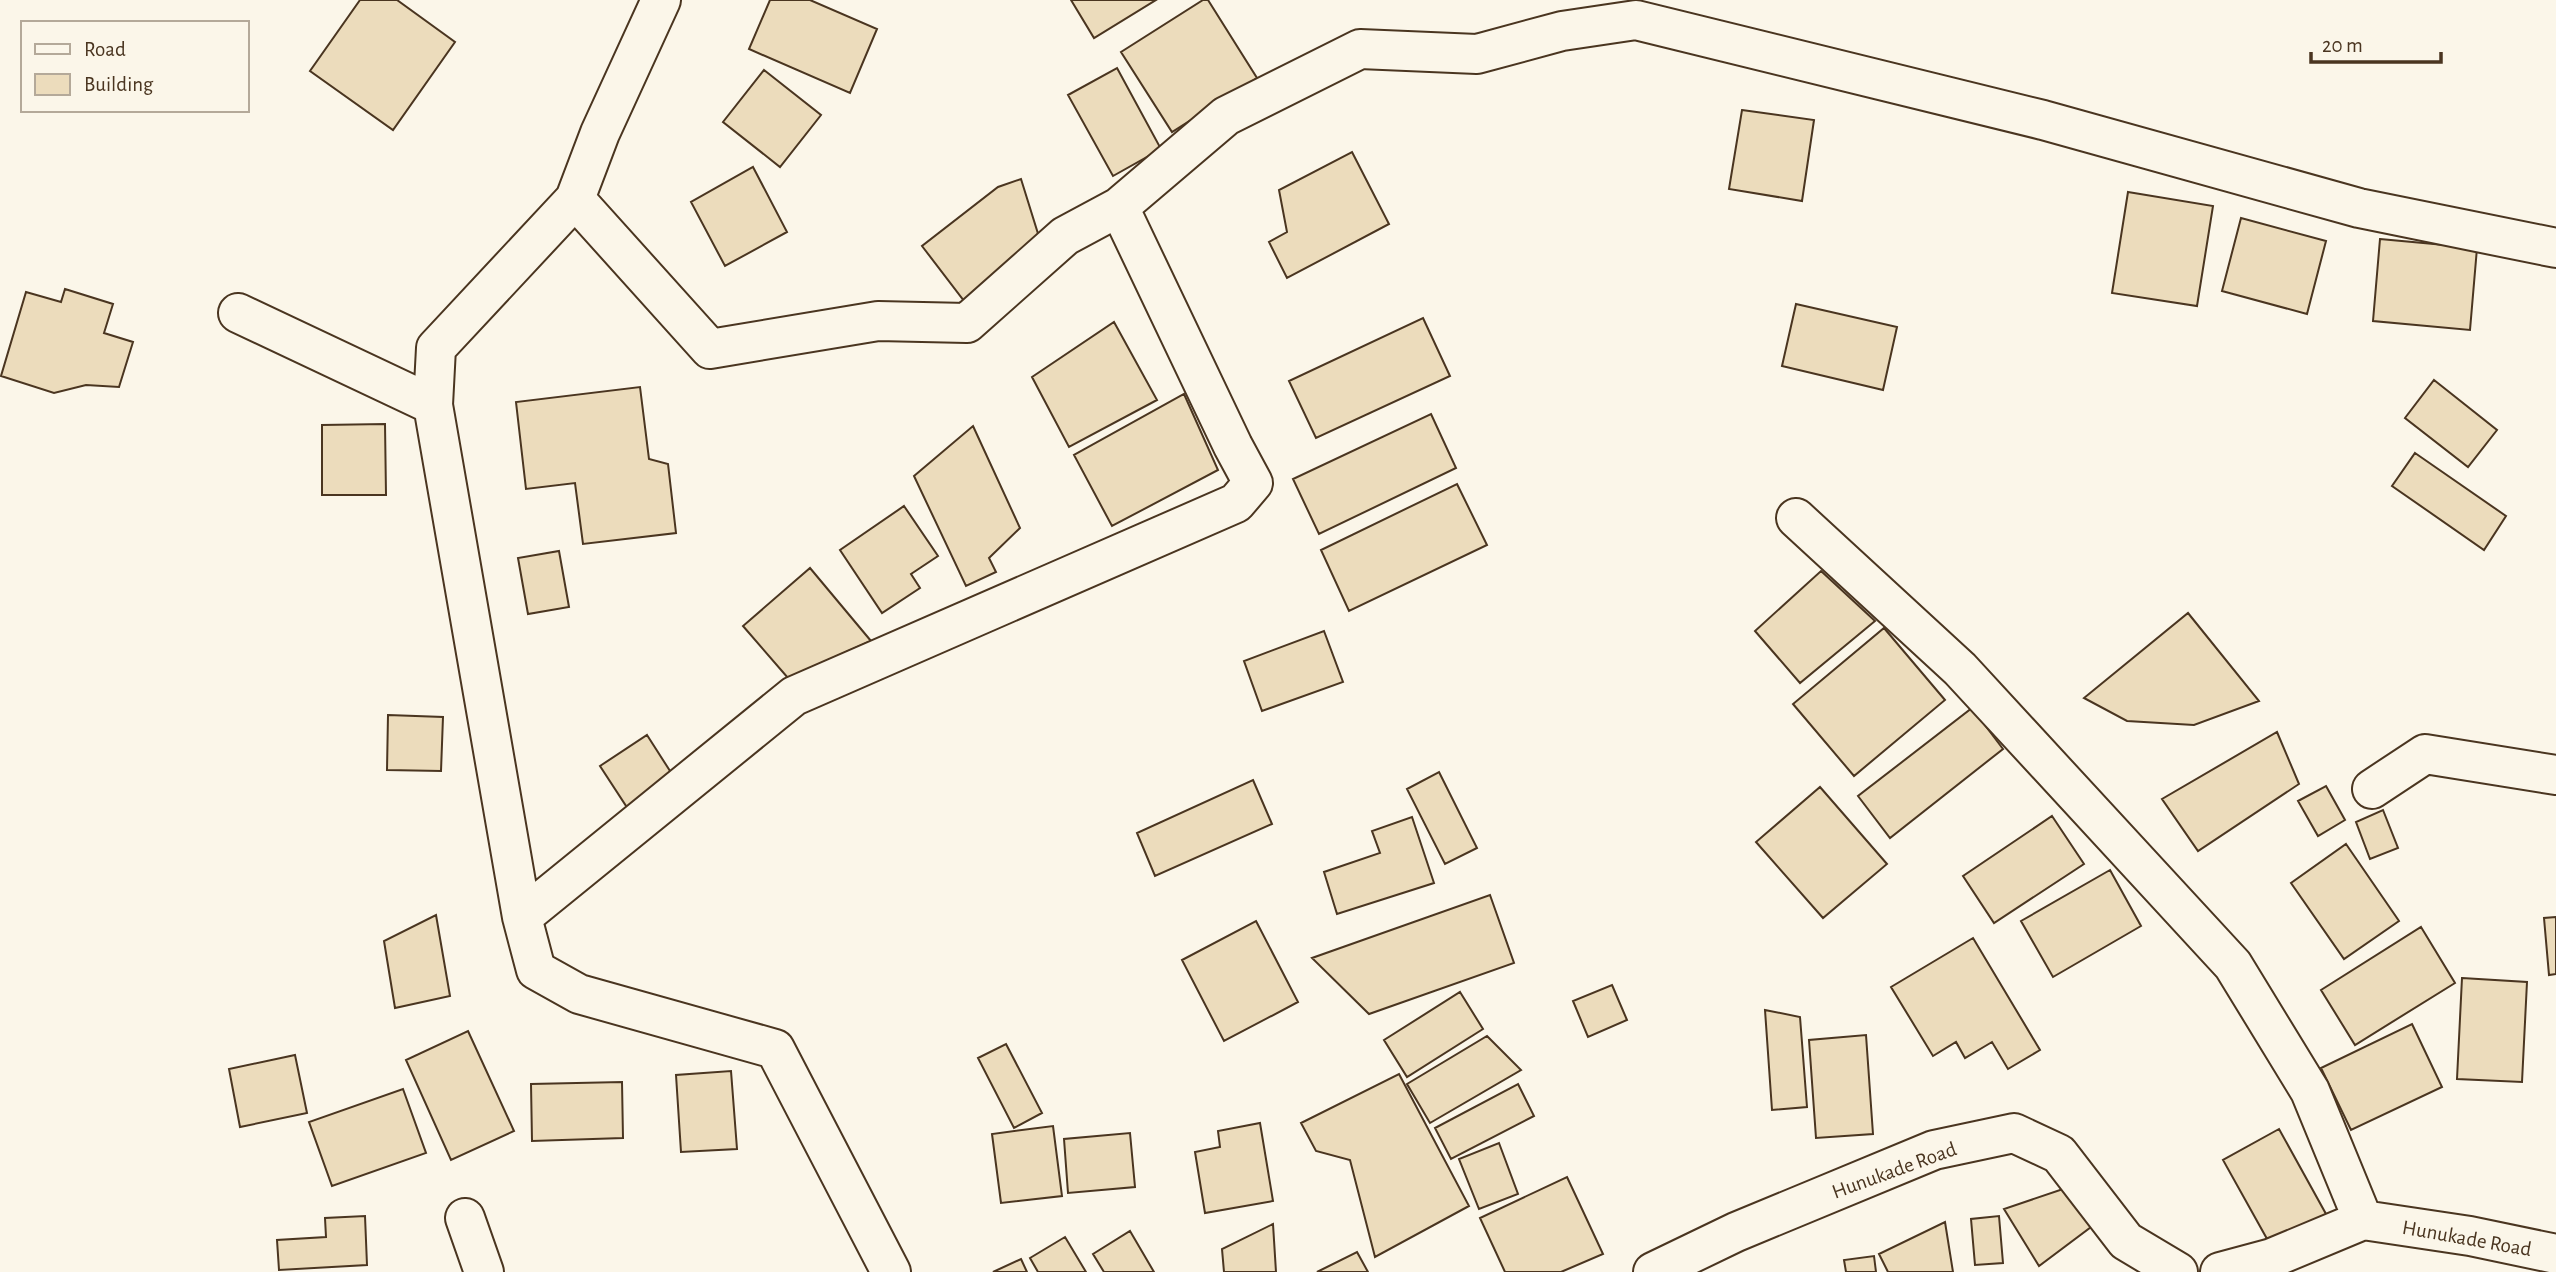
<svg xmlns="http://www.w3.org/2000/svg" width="2556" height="1272" viewBox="0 0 2556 1272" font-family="'Alegreya Sans',sans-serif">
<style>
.building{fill:#ecdcbc;stroke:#4a3520;stroke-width:2}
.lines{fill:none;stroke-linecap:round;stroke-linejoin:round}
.minor-casing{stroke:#4a3520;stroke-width:42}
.minor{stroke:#fbf6e9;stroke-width:38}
.labels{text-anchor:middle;stroke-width:5;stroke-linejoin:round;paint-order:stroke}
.street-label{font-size:21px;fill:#4a3520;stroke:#fbf6e9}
</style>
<rect width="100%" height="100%" fill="#fbf6e9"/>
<path class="building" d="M360 0H397L455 42 393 130 310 71Z
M770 0H810L877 29 850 93 749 49Z
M1071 0H1156L1094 38Z
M1203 0H1208L1257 78 1172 132 1121 52Z
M1117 68 1161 149 1113 176 1068 95Z
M764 70 821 115 780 167 723 122Z
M1742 110 1814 120 1802 201 1729 189Z
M1352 152 1389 224 1287 278 1269 242 1287 232 1279 190Z
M753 167 787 232 725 266 691 202Z
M1021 179 1044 253 971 310 922 246 998 187Z
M2128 192 2213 206 2197 306 2112 293Z
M2241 218 2326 241 2307 314 2222 291Z
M2380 239 2477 248 2470 330 2373 321Z
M65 289 113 304 104 333 133 342 119 387 86 385 54 393 1 376 26 292 61 302Z
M1796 304 1897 327 1883 390 1782 366Z
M1423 318 1450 376 1316 438 1289 381Z
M1114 322 1157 400 1069 447 1032 377Z
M2434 380 2497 430 2468 467 2405 418Z
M640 387 649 459 668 464 676 533 583 544 575 483 526 489 516 402Z
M1184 394 1218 470 1112 526 1074 455Z
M1431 414 1456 468 1319 534 1293 479Z
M385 424 386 495H322V425Z
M973 426 1020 528 989 558 996 572 966 586 914 476Z
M2415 453 2506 516 2484 550 2392 486Z
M1457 484 1487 545 1349 611 1321 550Z
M904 506 938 556 911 574 920 588 882 613 840 550Z
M559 551 569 607 528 614 518 558Z
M810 568 871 641 788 678 743 626Z
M1821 571 1875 621 1800 683 1755 631Z
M2188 613 2259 701 2194 725 2127 721 2084 698Z
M1884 628 1945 700 1854 776 1793 704Z
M1324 631 1343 682 1262 711 1244 661Z
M1972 708 2003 749 1890 838 1858 796Z
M388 715 443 717 441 771 387 770Z
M2277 732 2299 784 2198 851 2162 799Z
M647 735 679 785 632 815 600 766Z
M1439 772 1477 848 1445 864 1407 789Z
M1253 780 1272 824 1155 876 1137 833Z
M2326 786 2345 820 2318 836 2298 801Z
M1820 787 1887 864 1823 918 1756 842Z
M2383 810 2398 848 2370 859 2356 822Z
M2052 816 2084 864 1994 923 1963 876Z
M1412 817 1434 883 1337 914 1324 872 1380 853 1372 831Z
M2346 844 2399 921 2344 959 2291 883Z
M2110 870 2141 926 2053 977 2021 921Z
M1490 895 1514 963 1369 1014 1312 958Z
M436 915 450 996 395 1008 384 941Z
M2556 917V974L2549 975 2544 918Z
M1256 921 1298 1002 1224 1041 1182 960Z
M2421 927 2455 983 2355 1045 2321 990Z
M1973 938 2040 1050 2008 1069 1992 1042 1965 1058 1956 1042 1933 1056 1891 987Z
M2462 978 2527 982 2522 1082 2457 1079Z
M1612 985 1627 1020 1588 1037 1573 1001Z
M1460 992 1483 1029 1407 1077 1384 1040Z
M1765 1010 1800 1017 1807 1107 1772 1110Z
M2412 1024 2442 1087 2351 1130 2321 1068Z
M468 1031 514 1131 451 1160 406 1060Z
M1866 1035 1873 1134 1816 1138 1809 1040Z
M1487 1036 1521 1070 1430 1123 1407 1084Z
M1006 1044 1042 1113 1014 1128 978 1058Z
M295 1055 307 1113 240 1127 229 1069Z
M731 1071 737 1149 681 1152 676 1075Z
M1399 1074 1469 1206 1375 1257 1350 1160 1316 1151 1301 1123Z
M622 1082 623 1138 532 1141 531 1084Z
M1518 1084 1534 1116 1451 1159 1435 1128Z
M403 1089 426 1153 332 1186 309 1122Z
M1260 1123 1273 1201 1205 1213 1195 1152 1220 1147 1218 1131Z
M1053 1126 1062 1196 1001 1203 992 1134Z
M2279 1129 2326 1214 2271 1246 2223 1160Z
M1130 1133 1135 1187 1068 1193 1064 1139Z
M1499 1143 1518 1194 1479 1209 1459 1159Z
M1567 1177 1603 1254 1561 1272H1505L1480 1218Z
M2072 1186 2099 1221 2039 1266 2004 1209Z
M365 1216 367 1265 279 1270 277 1240 326 1237 325 1218Z
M1999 1216 2003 1263 1975 1265 1971 1219Z
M1945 1222 1953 1272H1888L1879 1254Z
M1273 1224 1276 1272H1224L1222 1249Z
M1130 1231 1154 1272H1104L1093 1254Z
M1065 1237 1086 1272H1038L1030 1258Z
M1357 1252 1368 1272H1317Z
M1874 1256 1876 1272H1846L1844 1260Z
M1021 1259 1027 1272H993Z"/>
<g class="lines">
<defs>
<path id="minor" d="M661 0 600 133 575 199 436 348 433 405 522 917 536 970 579 994 775 1049 891 1272
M575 199 710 349 878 321 967 323 1065 236 1119 207
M238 313 433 405
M1796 518 1960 669 2233 965 2310 1091 2363 1220
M2372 789 2425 754 2556 775
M522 917 794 696 1236 503 1253 483 1233 446 1119 207 1226 116 1360 49 1477 54 1562 31 1636 20 2043 120 2359 208 2556 248
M465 1218 484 1272
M1653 1272 1736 1232 1934 1150 2014 1133 2059 1154 2126 1241 2178 1272
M2220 1272 2272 1258 2363 1220 2470 1236 2556 1254"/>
</defs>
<use href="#minor" class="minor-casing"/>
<use href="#minor" class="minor"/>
</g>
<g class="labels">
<g class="street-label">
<text transform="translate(1894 1170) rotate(-20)" y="7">Hunukade Road</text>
<text transform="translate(2467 1238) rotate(10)" y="7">Hunukade Road</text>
</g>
</g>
<rect x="21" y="21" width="228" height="91" fill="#fbf6e9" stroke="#b4a999" stroke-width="2"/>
<rect x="35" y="44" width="35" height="10" fill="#fbf6e9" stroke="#b4a999" stroke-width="2"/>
<text x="84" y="56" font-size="21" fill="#4a3520">Road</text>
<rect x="35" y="74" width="35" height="21" fill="#ecdcbc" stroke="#b4a999" stroke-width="2"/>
<text x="84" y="91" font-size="21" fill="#4a3520">Building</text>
<path d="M2311 52v10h130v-10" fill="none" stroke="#4a3520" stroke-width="3.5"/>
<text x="2322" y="52" font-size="21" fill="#4a3520" stroke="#fbf6e9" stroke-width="5" paint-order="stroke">20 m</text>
</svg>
